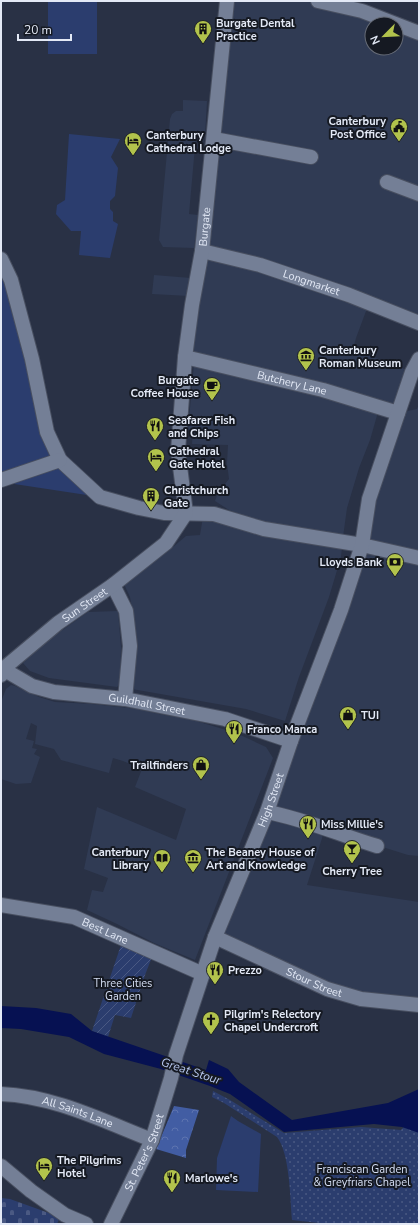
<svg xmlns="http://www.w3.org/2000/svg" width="420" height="1225" viewBox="0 0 420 1225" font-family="'Nunito Sans',sans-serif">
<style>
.built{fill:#303b54;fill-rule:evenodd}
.grass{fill:#2b3d6e}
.forest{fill:url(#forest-crowns)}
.cemetery{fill:url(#cemetery-stones)}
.park{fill:url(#park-dots)}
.garden{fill:url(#garden-furrows)}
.water{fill:#061152}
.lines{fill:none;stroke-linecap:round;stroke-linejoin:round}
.street-casing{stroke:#484f60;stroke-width:16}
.street{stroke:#747f96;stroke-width:14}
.labels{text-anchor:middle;stroke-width:4;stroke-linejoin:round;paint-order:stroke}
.poi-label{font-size:11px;font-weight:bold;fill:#e3e9f6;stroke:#151922;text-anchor:start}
.street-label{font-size:11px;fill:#e3e9f6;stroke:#151922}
.park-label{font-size:11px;fill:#d6dff4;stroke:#151922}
.water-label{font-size:12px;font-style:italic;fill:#b7c8f0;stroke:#151922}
</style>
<defs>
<pattern id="forest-crowns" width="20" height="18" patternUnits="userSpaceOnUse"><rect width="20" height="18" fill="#425da3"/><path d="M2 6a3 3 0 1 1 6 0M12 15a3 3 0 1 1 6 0" fill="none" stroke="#5d74b0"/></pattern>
<pattern id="cemetery-stones" width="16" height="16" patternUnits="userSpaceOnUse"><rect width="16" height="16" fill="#2b3d6e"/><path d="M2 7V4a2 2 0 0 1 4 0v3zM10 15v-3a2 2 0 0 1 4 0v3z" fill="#4a5983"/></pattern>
<pattern id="park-dots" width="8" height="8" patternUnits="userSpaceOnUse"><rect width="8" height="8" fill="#2b3d6e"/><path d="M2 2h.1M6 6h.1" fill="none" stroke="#4a5983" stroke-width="1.8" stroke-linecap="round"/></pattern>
<pattern id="garden-furrows" width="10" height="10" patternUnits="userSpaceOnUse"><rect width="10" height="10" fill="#2b3d6e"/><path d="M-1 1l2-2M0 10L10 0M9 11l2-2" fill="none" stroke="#4a5983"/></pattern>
</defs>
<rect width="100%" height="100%" fill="#293145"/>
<path class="built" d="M227 1H318L362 11 419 33V323L369 303 356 338 353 349 412 372 398 413 417 409 419 404V856L408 855 325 829 307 885 419 902V1005L361 999 327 989 215 937 267 812 291 741 341 610 362 545 369 499 398 413 323 390 185 357 192 305 202 251ZM372 24H396V48H372Z
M183 100 207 101 205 135H196L189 214 198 215 194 248 163 247 159 240 170 119 172 114 176 111H183Z
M154 275 191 278 189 296 152 294Z
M194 364 303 388 378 412 370 440 359 468 347 508 343 537 268 524 229 510 215 501 218 493 229 479 227 463 228 445 192 444 193 430H188Z
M203 517 342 547 341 557 329 597 299 677 285 721 246 709 132 689 136 661 137 638 130 597 124 584 166 553 186 536 200 535Z
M118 611 121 648 120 684 117 687 49 678 30 671 23 663 48 640 88 612Z
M11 685 15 686 39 697 55 702 92 704 138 709 159 714 193 720 236 733 266 747 273 758 195 960 154 943 117 924 87 910 92 890 103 892 108 878 84 869 97 807 176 840 186 809 135 787 142 769 123 761 113 758 109 773 61 760 54 749 35 744 37 726 31 723 26 739 34 741 32 748 37 749 34 754 40 757 31 783 16 784 1 779V702L6 689Z"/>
<path class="grass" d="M48 1H97V54H48Z
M69 134 120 139 111 157 118 168 115 196 110 201V209L113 212V221L118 224 110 258 79 255 81 231H71L56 214 57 205 65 200Z
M1 259 60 460 100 497 1 482Z
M231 1116 238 1121 261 1134 258 1192 216 1190 217 1158Z"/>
<path class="forest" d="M174 1106 199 1110 186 1150V1158L156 1149Z"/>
<path class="cemetery" d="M1 1198 10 1199 60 1217 57 1224H1Z"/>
<path class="park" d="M213 1091 230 1100 284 1133 361 1127 401 1130 419 1110V1224H328L292 1220C290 1198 290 1154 277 1137L224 1103 212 1097Z"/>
<path class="garden" d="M121 945 152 957 145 975 131 1018 115 1015 108 1037 92 1031Z"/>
<path class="water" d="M1 1006 36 1008 71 1014 92 1031 206 1070 209 1060 228 1069 239 1082 292 1120 388 1103 419 1089V1133L402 1127 374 1124 284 1132 230 1094 210 1086 161 1069 104 1054 69 1037 21 1029 1 1028Z"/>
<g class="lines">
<defs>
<g id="street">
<path d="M318 1 362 11 419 33"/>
<path d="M214 139 311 157"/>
<path d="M387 182 419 194"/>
<path id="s1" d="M202 251 260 265 349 295 419 323"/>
<path d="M1 259 11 280 32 359 47 432 60 460 100 497 139 508 164 513 214 514 264 529 362 545 419 558"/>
<path id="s2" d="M185 357 323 390 398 413"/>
<path d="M1 480 60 460"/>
<path d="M113 585 126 611 130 646 125 699"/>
<path id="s3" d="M3 669 32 686 54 692 125 699 225 719 291 741"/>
<path id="s4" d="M1 675 3 669 58 623 113 585 166 543 186 513 178 451 185 357 192 305 202 251 227 1"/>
<path d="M267 812C305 819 340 835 377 846"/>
<path id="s5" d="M1 905 74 917 203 974"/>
<path id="s6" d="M215 937 327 989 361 999 419 1005"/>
<path id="s7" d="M1 1094C54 1096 103 1121 152 1140"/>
<path d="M1 1166 31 1191 65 1215 86 1224"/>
<path id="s8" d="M111 1224 152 1140 171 1078 176 1055 215 937 267 812 291 741 341 610 362 545 369 499 412 372 419 359"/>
</g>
</defs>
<use href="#street" class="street-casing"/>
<use href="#street" class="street"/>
</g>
<defs>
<symbol id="building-pin" viewBox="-11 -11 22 30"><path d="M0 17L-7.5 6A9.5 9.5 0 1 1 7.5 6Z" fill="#b2c34c" stroke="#151922"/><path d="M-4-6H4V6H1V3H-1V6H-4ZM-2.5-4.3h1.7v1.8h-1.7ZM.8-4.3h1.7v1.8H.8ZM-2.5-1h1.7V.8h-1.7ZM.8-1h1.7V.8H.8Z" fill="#111"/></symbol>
<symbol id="civic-pin" viewBox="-11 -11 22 30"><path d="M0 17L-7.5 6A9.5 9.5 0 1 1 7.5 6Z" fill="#b2c34c" stroke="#151922"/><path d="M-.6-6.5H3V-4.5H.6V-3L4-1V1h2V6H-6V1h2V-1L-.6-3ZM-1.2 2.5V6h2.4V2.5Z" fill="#111"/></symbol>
<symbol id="hotel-pin" viewBox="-11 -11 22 30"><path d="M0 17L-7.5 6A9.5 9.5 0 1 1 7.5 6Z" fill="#b2c34c" stroke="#151922"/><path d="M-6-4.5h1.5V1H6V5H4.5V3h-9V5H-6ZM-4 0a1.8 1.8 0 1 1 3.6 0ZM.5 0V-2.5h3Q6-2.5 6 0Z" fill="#111"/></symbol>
<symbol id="museum-pin" viewBox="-11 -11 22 30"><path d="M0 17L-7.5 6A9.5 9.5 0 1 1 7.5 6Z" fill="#b2c34c" stroke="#151922"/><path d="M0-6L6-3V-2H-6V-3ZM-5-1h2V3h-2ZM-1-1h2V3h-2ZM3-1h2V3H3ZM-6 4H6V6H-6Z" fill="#111"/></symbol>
<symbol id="cafe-pin" viewBox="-11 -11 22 30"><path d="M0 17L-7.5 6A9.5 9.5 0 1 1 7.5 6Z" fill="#b2c34c" stroke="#151922"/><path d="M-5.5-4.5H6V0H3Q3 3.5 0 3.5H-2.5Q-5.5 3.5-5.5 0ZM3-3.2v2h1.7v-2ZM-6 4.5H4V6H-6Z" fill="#111"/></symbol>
<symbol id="restaurant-pin" viewBox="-11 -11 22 30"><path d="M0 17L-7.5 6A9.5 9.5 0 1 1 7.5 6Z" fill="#b2c34c" stroke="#151922"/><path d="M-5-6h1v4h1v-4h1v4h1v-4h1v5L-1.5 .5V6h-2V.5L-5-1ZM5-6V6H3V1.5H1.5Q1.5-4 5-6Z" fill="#111"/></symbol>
<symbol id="bank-pin" viewBox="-11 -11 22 30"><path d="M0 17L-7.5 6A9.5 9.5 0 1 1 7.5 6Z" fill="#b2c34c" stroke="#151922"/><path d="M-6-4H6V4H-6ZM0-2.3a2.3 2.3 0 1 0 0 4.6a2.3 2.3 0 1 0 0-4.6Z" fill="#111"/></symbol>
<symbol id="shop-pin" viewBox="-11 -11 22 30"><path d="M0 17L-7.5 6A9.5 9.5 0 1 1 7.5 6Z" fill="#b2c34c" stroke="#151922"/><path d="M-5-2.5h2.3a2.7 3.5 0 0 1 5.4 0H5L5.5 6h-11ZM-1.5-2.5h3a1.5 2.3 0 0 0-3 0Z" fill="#111"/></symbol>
<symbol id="bar-pin" viewBox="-11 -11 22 30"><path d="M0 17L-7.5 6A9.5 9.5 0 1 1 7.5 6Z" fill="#b2c34c" stroke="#151922"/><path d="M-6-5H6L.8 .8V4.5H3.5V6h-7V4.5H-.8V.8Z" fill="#111"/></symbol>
<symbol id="library-pin" viewBox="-11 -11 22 30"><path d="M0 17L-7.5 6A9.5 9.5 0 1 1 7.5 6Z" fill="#b2c34c" stroke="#151922"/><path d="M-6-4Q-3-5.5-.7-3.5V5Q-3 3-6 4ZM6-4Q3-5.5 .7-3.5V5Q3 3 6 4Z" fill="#111"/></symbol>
<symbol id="church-pin" viewBox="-11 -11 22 30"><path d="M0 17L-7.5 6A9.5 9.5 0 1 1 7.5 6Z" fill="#b2c34c" stroke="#151922"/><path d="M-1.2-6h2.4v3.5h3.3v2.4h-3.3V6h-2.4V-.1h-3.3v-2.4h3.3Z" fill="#111"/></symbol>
</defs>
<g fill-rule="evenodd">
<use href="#building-pin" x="193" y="19" width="20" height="27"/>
<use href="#civic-pin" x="389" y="117" width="20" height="27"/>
<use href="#hotel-pin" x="123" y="131" width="20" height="27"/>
<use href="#museum-pin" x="296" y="346" width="20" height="27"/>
<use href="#cafe-pin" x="202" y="376" width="20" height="27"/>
<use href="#restaurant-pin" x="145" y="416" width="20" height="27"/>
<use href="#hotel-pin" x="146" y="447" width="20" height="27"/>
<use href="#building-pin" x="141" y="486" width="20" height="27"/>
<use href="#bank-pin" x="385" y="552" width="20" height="27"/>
<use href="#shop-pin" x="338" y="705" width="20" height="27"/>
<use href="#restaurant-pin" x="224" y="719" width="20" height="27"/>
<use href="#shop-pin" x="191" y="755" width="20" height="27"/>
<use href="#restaurant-pin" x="298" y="814" width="20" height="27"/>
<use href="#bar-pin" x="342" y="839" width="20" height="27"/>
<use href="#library-pin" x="152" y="848" width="20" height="27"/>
<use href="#museum-pin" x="183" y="848" width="20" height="27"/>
<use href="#restaurant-pin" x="205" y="960" width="20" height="27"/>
<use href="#church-pin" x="201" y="1010" width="20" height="27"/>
<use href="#hotel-pin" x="34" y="1156" width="20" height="27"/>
<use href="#restaurant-pin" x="162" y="1168" width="20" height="27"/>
</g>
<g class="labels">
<g class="poi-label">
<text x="216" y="27">Burgate Dental<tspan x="216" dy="13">Practice</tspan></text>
<text x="386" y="125" text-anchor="end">Canterbury<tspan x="386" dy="13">Post Office</tspan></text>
<text x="146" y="139">Canterbury<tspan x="146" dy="13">Cathedral Lodge</tspan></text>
<text x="319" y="354">Canterbury<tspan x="319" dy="13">Roman Museum</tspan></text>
<text x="199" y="384" text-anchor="end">Burgate<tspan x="199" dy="13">Coffee House</tspan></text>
<text x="168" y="424">Seafarer Fish<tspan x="168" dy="13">and Chips</tspan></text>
<text x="169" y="455">Cathedral<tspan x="169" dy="13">Gate Hotel</tspan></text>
<text x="164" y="494">Christchurch<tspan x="164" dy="13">Gate</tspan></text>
<text x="382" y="566" text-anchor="end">Lloyds Bank</text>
<text x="361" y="719">TUI</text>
<text x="247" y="733">Franco Manca</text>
<text x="188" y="769" text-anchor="end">Trailfinders</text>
<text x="321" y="828">Miss Millie's</text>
<text x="149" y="856" text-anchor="end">Canterbury<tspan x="149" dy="13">Library</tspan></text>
<text x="206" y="856">The Beaney House of<tspan x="206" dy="13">Art and Knowledge</tspan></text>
<text x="352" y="875" text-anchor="middle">Cherry Tree</text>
<text x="228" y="974">Prezzo</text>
<text x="224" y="1018">Pilgrim's Relectory<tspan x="224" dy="13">Chapel Undercroft</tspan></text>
<text x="57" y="1164">The Pilgrims<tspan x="57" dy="13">Hotel</tspan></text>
<text x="185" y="1182">Marlowe's</text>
</g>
<g class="street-label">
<text dy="4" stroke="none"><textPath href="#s4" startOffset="537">Burgate</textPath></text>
<text dy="4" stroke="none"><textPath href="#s1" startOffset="114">Longmarket</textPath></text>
<text dy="4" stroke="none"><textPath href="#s2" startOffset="110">Butchery Lane</textPath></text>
<text dy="4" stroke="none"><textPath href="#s4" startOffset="110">Sun Street</textPath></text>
<text dy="4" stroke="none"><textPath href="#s3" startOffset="150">Guildhall Street</textPath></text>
<text dy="4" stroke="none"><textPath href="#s8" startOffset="454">High Street</textPath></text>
<text dy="4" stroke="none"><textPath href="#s5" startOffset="108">Best Lane</textPath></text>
<text dy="4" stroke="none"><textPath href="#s6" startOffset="109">Stour Street</textPath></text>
<text dy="4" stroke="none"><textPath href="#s7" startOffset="79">All Saints Lane</textPath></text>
<text dy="4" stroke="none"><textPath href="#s8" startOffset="79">St. Peter's Street</textPath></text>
</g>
<g class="park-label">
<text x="123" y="987">Three Cities<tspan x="123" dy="13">Garden</tspan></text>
<text x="362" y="1173">Franciscan Garden<tspan x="362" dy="13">&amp; Greyfriars Chapel</tspan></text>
</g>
<g class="water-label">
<text transform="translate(191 1071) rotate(18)" y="4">Great Stour</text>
</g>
</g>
<rect width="420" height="1225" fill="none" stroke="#e3e9f6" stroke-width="4"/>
<g transform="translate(384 36) rotate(246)"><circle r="19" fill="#151922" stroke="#676c77"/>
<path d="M0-3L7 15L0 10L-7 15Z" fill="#b2c34c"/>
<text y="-6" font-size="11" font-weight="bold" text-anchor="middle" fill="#e3e9f6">N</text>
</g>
<path d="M18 34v6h53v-6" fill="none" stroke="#e3e9f6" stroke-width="2"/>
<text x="24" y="34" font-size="12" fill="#e3e9f6" stroke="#151922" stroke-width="3" paint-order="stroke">20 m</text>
</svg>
